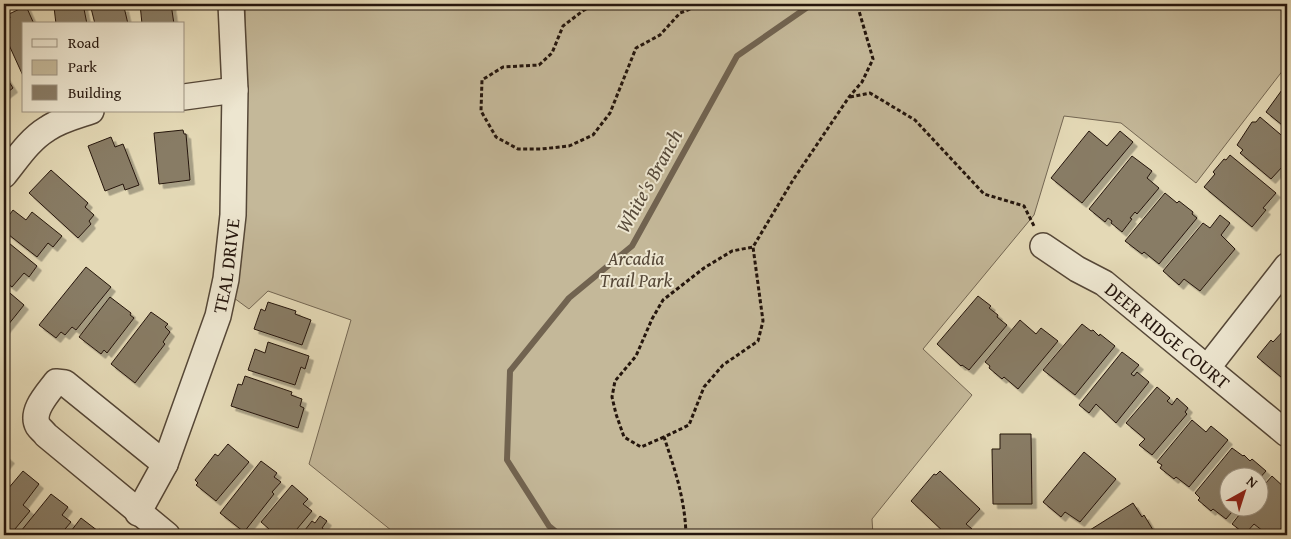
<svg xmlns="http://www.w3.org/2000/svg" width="1291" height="539" viewBox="0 0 1291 539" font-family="'Gentium Book Plus',serif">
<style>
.green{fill:#c4b899;stroke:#746753}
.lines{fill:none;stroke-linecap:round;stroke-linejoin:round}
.stream{stroke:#716350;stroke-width:6}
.building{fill:#887b65;stroke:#25160d;filter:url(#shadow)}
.minor-casing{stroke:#554737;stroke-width:28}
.path{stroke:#25160d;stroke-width:3;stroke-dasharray:4 2.5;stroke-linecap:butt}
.minor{stroke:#ede6d0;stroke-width:25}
.labels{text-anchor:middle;stroke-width:4;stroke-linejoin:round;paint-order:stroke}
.park-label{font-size:19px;font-style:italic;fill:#554737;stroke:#ede6d0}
.street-label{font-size:19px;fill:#25160d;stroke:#ede6d0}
.water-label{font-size:20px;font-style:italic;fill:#574a3a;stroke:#ede6d0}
</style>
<defs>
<filter id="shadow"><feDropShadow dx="4.5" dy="4.5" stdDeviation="0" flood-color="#0004"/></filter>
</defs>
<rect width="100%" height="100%" fill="#e4d9b6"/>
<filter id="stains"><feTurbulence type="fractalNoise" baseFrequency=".004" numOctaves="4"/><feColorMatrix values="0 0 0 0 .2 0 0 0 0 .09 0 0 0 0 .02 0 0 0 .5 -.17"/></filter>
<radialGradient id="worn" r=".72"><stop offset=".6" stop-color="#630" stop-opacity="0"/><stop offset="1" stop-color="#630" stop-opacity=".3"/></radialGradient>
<path class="green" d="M245 4H1287V65L1196 183 1121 123 1064 116 1034 215 923 349 972 395 872 519 873 535H397L309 464 351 320 268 291 249 309 234 298 245 196Z"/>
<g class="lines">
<path class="stream" d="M560 535 549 526 507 460 510 371 569 298 632 246 737 56 812 4"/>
</g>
<path class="building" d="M65 4 66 7 83 4 87 24H56L54 7Z
M90 4H118L119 8 124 7 128 24H95Z
M140 4H171L174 24H142Z
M26 6 34 24H24V78L4 34V21L10 18 9 14Z
M4 74 13 88 4 95Z
M1287 83V129L1266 112Z
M1260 117 1287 140V169L1283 166 1271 179 1240 153 1243 150 1237 145 1252 122H1256Z
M183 130 184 134H186L190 180 159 184 154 133Z
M1089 131 1107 146 1120 131 1133 142 1082 203 1051 178Z
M111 137 115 147 123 144 139 185 125 190 123 184 105 191 88 146Z
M1230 155 1276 193 1263 208 1266 210 1252 227 1204 187 1215 174 1213 172 1224 159 1226 160Z
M1132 156 1152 171 1147 178 1159 188 1137 214 1135 212 1130 218 1132 219 1122 232 1111 223 1112 221 1108 218 1105 222 1089 209Z
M51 170 88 203 85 207 94 215 89 221 91 224 78 238 29 193Z
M1165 193 1177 203 1179 201 1193 212 1192 214 1197 218 1159 264 1144 252 1142 254 1125 241Z
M13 210 26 220 32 212 62 236 53 247 48 243 37 257 4 231V222Z
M1220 215 1230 223 1221 235 1235 249 1200 291 1184 279 1179 285 1163 271 1203 223 1210 228Z
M4 239 37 266 29 277 24 273 12 287 4 281Z
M86 267 111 287 76 330 72 327 65 335 61 332 56 338 39 325Z
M4 288 24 305 4 330Z
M978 296 991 306 989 308 998 315 997 317 1007 325 969 370 962 365 961 366 937 344Z
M110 297 131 313 130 315 134 318 107 353 104 350 101 354 79 337Z
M268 302 296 311 295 314 311 320 302 345 254 329 261 309 265 311Z
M151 312 168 324 165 327 170 332 163 342 165 344 135 383 111 364Z
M1020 320 1036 334 1041 328 1058 341 1018 389 1004 377 1002 379 989 368 990 366 985 362Z
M1082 324 1091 331 1093 330 1099 336 1100 334 1115 346 1075 395 1043 370Z
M1286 328 1287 329V382L1257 357 1271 340 1273 342Z
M268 342 309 356 305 369 301 367 295 385 248 370 255 349 265 353Z
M1122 352 1139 365 1131 374 1134 376 1137 372 1149 382 1116 423 1096 404 1089 413 1079 405Z
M245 376 292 392 291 395 302 399 300 406 304 408 298 428 231 406 238 384 242 385Z
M1157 387 1170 398 1167 401 1172 405 1177 398 1188 408 1185 412 1187 414 1152 455 1139 445 1145 439 1126 423Z
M1192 420 1206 432 1211 426 1228 440 1189 487 1176 477 1174 479 1160 468 1162 465 1157 462Z
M1000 434H1031L1032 504H993L992 449H1000Z
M228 444 249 462 216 501 196 485 198 483 195 480 215 454 218 456Z
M1232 448 1243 456 1244 455 1250 461 1252 459 1266 471 1258 480V476H1228V506H1237L1226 519 1213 509 1211 511 1198 500 1200 498 1195 493Z
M1084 452 1116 479 1080 522 1065 512 1061 517 1043 502Z
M4 454 10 459 4 466Z
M261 461 277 473 274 477 281 482 272 492 274 494 244 532 220 513Z
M23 471 39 484 23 505 30 511 10 535H4V491L6 489 7 490Z
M940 471 980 509 966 524 972 529 966 535H947L911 501 934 474 936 475Z
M1272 476 1287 490V521L1276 535H1268L1254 524 1245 534 1232 524 1246 506H1258V492Z
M292 485 308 499 303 504 312 511 292 535H264L269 529 261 522Z
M51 494 68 507 62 515 71 522 60 535H26L21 531Z
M1133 503 1142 517 1144 515 1153 530 1151 531 1154 535H1082Z
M320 516 327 521 322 528 331 535H301L312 521 315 523Z
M81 518 98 531 99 529 106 534 68 535Z"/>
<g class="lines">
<defs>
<g id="minor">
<path d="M184 97 235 90"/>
<path d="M4 175C17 159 29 140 47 129 60 120 76 116 91 111"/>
<path id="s1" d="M1043 246 1077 269 1104 283 1287 434"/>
<path d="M1208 367 1287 266"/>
<path d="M165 464 65 383 56 382C48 393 30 411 38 426 40 429 44 432 46 435L167 535"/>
<path id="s2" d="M138 513 165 464 218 316 226 279 233 215 235 90 231 4"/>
</g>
</defs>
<use href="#minor" class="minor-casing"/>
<path class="path" d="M598 4 584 10 563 26 552 53 539 65 503 67 482 80 481 111 496 137 518 149H541L569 146 593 135 610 113 636 48 660 35 680 13 704 4
M850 97 870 93 915 120 984 194 1024 206 1034 226
M664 437 641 447 624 437 616 414 612 397 615 381 636 356 652 319 663 300 704 268 732 251 753 247
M686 535C685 499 675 470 664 437L689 425 704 387 723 365 758 341 763 321 753 247 793 180 849 97 862 82 873 59 857 4"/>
<use href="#minor" class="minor"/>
</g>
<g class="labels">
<g class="park-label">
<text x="636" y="265">Arcadia<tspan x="636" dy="22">Trail Park</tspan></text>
</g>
<g class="street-label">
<text dy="7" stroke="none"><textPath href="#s2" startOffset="264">TEAL DRIVE</textPath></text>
<text dy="7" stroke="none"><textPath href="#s1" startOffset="154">DEER RIDGE COURT</textPath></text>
</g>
<g class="water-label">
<text transform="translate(649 181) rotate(-61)" y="7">White's Branch</text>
</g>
</g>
<rect width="1291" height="539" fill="none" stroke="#e4d9b6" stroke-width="20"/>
<rect x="5" y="5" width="1281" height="529" fill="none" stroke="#25160d" stroke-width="2.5"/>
<rect x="10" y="10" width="1271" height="519" fill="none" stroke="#25160d"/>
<rect x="22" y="22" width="162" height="90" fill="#ede6d0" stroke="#9d9382"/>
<rect x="32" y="39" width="25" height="8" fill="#ede6d0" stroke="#9d9382"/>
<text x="68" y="48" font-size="15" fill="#25160d">Road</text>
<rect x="32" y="60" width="25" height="15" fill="#c4b899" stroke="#9d9382"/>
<text x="68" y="72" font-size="15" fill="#25160d">Park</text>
<rect x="32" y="85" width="25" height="15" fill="#887b65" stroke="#9d9382"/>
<text x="68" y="98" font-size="15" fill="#25160d">Building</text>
<g transform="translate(1244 492) rotate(39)"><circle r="24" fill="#ede6d0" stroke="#9d9382"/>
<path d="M0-4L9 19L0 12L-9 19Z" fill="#8f2418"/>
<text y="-8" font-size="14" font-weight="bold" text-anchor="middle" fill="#25160d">N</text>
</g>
<rect width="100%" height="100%" filter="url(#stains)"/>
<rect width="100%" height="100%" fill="url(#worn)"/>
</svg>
